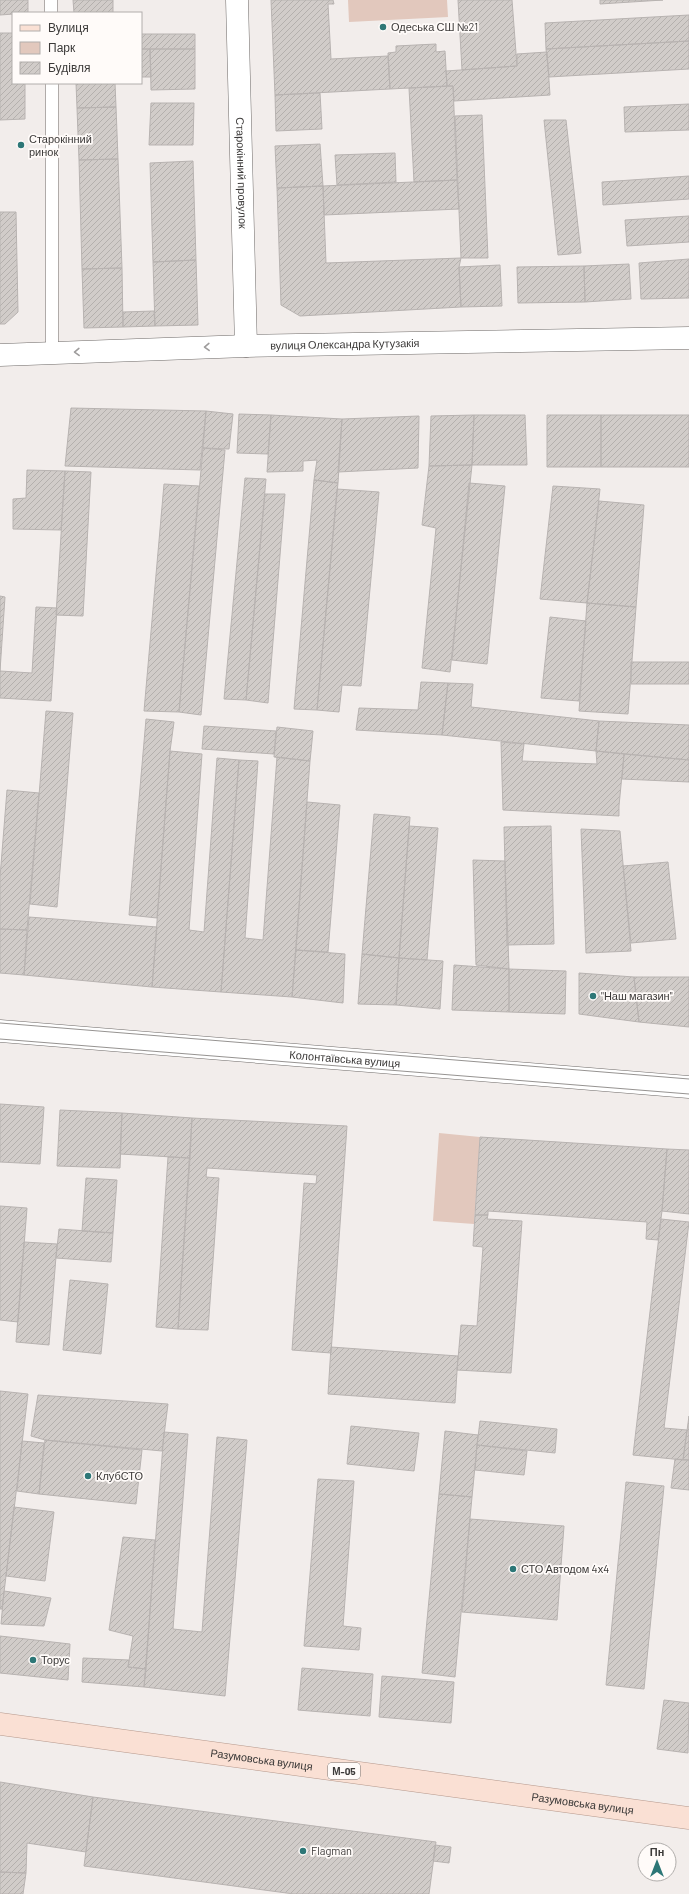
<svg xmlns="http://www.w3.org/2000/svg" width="689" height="1894" viewBox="0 0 689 1894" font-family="Barlow,sans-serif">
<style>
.green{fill:#e2c8bd}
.building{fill:url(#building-hatch);stroke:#b8b3b1}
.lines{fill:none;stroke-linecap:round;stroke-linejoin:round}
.service-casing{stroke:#6f6b69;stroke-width:13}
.minor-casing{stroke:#6f6b69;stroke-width:23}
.secondary-casing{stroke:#6f6b69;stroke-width:23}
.primary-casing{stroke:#b5988c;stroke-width:23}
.service{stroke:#fff;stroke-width:12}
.minor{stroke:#fff;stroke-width:22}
.secondary{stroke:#fff;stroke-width:22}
.primary{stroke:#fae0d4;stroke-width:22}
.tram{stroke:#969391;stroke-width:1}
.oneway{stroke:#9e9c9c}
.poi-dot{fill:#2d7777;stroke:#fffbf9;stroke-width:1.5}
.labels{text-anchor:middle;stroke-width:3.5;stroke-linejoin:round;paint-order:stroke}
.shield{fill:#fffbf9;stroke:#767473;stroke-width:1}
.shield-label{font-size:10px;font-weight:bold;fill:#3c3a39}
.poi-label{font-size:11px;fill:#3c3a39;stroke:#fffbf9;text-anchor:start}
.street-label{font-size:11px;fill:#3c3a39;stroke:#fffbf9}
</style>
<defs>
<pattern id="building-hatch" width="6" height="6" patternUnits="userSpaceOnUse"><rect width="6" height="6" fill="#d1ccc9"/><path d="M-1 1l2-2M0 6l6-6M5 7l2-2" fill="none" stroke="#b4b0ad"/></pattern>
</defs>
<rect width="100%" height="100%" fill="#f2edeb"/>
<path class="green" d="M348 0H447L448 17 349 22Z
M439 1133 480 1137 474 1224 433 1221Z"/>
<path class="building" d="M0 0H28V13L0 15Z
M73 0H113V13H74Z
M271 0H333L334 4H328L331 59 388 56 390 89 275 95Z
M458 0H512L517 66 462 70Z
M600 0H663L600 4Z
M689 15V41L546 49 545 23Z
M0 33H13V83H25V119L0 120Z
M141 34H195V49H141Z
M689 41V69L549 77 546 49Z
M436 44V52L445 51 447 86 390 89 388 53 396 52V46Z
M141 49H150L151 77H141Z
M150 49H195V89L151 90Z
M547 52 550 95 454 101 453 86H447L446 71 517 66V54Z
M76 83H115L116 107 77 108Z
M453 86 457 180 414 182 409 88Z
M320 93 322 129 276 131 275 95Z
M151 103H194L193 145H149Z
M689 104V130L625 132 624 107Z
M116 107 118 159 79 160 77 108Z
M482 115 488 258H461L455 116Z
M544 120H566L581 253 558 255Z
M320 144 323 186 277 188 275 146Z
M395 153 396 182 337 185 335 155Z
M118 159 122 268 82 269 79 160Z
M193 161 196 260 153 262 150 163Z
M689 176V199L603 205 602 182Z
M457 180 459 209 324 215 323 186Z
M323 186 326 263 461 258 459 267 461 307 300 316 281 305 277 188Z
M0 212H16L18 312 5 324H0Z
M689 216V242L627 246 625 220Z
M689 259V298L641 299 639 263Z
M196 260 198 325 155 326 153 262Z
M629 264 631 299 585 302 584 266Z
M500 265 502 306 461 307 459 267Z
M584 266 585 302 518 303 517 267Z
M122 268 123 327 84 328 82 269Z
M154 311 155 326 123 327V312Z
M71 408 206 411 200 470 65 466Z
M206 411 233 414 229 449 203 448Z
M239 414 271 415 268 454 237 453Z
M271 415 342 419 338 483 314 480 317 460 303 461V471L267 472Z
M474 415H525L527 465H472Z
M474 415 472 465 429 466 431 416Z
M547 415H601V467H547Z
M601 415H689V467H601Z
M419 416 418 468 338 472 342 419Z
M203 448 225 450 201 715 179 712Z
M472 465 450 672 422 668 436 528 422 525 429 466Z
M27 470 65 471 61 530 13 529V499L26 498Z
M65 471 91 472 83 616 56 615Z
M245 478 266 479 246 700 224 699Z
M314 480 338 483 317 710 294 709Z
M469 483 505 486 487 664 452 660Z
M164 484 199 486 179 712 144 711Z
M553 486 600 489 587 603 540 599Z
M337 489 379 492 361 686 342 685 339 712 317 710Z
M265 494H285L268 703 246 700Z
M599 501 644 505 636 607 587 603Z
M0 596 5 597 0 671 32 673 36 607 57 608 51 701 0 698Z
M587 603 636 607 628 714 579 711Z
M550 617 586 621 579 701 541 698Z
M631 662H689V684H631Z
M421 682 448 683 442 735 356 730 359 708 418 710Z
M448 683 473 684 471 707 599 721 596 751 442 735Z
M46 711 73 713 57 907 30 904Z
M146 719 174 722 170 751 157 918 129 915Z
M599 721 689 725V760L596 751Z
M204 726 276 731 274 754 202 749Z
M277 727 313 731 310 761 274 757Z
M501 742 524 744 522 761 597 764 596 751 624 754 619 806V816L503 810Z
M170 751 202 754 189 930 204 932 217 758 239 760 221 992 152 987Z
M624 754 689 760V782L622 779Z
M277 757 310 761 292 997 221 992 239 760 258 761 245 938 263 940Z
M7 790 39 793 27 930 0 929V877Z
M307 802 340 805 328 952 296 950Z
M374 814 410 817 399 958 362 954Z
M409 826 438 828 427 960 399 958Z
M551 826 554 944 507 945 504 827Z
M581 829 620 831 631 951 586 953Z
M473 860 505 861 509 969 476 965Z
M668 862 676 939 631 943 623 866Z
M29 917 157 927 152 987 24 975Z
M0 929 27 930 24 975 0 973Z
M296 950 345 954 343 1003 292 997Z
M362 954 399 958 396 1005 358 1004Z
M399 958 443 961 440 1009 396 1005Z
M454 965 509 969V1012L452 1010Z
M509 969 566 971 565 1014 509 1012Z
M579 973 634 977 639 1022 579 1014Z
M634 977H689V1027L639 1022Z
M0 1104 44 1107 40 1164 0 1162Z
M60 1110 122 1113 120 1168 57 1166Z
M122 1113 192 1118 190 1158 120 1154Z
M192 1118 347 1126 331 1353 292 1350 304 1183 316 1184 317 1175 207 1168 206 1177 219 1178 208 1330 178 1329Z
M480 1137 667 1149 662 1211 658 1240 646 1239 647 1222 488 1211V1215H475Z
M667 1149 689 1150V1214L662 1211Z
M168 1157 190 1158 178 1329 156 1327Z
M86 1178 117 1180 113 1233 82 1231Z
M0 1206 27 1208 18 1322 0 1320Z
M475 1215H488L487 1219 522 1221 511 1373 457 1370 461 1325 477 1326 483 1247 473 1246Z
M661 1219 689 1222 664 1428 687 1430 683 1460 633 1455Z
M59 1229 113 1233 111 1262 56 1258Z
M24 1242 57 1244 49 1345 16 1342Z
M70 1280 108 1284 101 1354 63 1350Z
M331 1347 458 1356 455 1403 328 1394Z
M0 1391 28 1394 2 1609H0Z
M38 1395 168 1404 162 1451 45 1440 31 1436Z
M689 1416V1460H683Z
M480 1421 557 1429 555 1453 477 1445Z
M351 1426 419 1433 414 1471 347 1464Z
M445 1431 478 1435 472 1497 439 1494Z
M164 1432 188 1434 173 1629 202 1632 217 1437 247 1440 225 1696 144 1687Z
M45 1440 142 1450 136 1504 39 1494Z
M22 1441 44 1443 39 1494 17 1491Z
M477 1445 527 1451 524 1475 475 1470Z
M675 1459 689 1460V1490L671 1488Z
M318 1479 354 1481 343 1626 361 1628 359 1650 304 1646Z
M626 1482 664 1486 644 1689 606 1685Z
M439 1494 472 1497 455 1677 422 1673Z
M14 1507 54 1512 45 1581 6 1576Z
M470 1519 564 1526 557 1620 462 1612Z
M123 1537 155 1540 146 1669 128 1667 133 1636 109 1630Z
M4 1591 51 1598 44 1626 1 1624Z
M0 1636 70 1644 68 1680 0 1673Z
M83 1658 129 1660 128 1667 146 1669 144 1687 82 1682Z
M302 1668 373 1674 370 1716 298 1710Z
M382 1676 454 1682 451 1723 379 1717Z
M664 1700 689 1703 688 1753 657 1749Z
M0 1782 93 1797 86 1852 27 1843 26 1873 0 1872Z
M93 1797 436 1842 429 1894H294L84 1866Z
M435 1845 451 1847 449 1863 433 1861Z
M0 1872 26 1873 23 1894H0Z"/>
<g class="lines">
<defs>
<path id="service" d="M51 0V13
M52 83V353"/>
<g id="minor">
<path id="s1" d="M237 0 246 346"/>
<path id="s2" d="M0 355 246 346 689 338"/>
</g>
<g id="secondary">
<path id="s3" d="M0 1031 689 1087"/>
</g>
<g id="primary">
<path id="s4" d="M0 1724 689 1818"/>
</g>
</defs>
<use href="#service" class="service-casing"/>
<use href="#minor" class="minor-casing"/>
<use href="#secondary" class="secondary-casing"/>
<use href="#primary" class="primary-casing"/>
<use href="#service" class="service"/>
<use href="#minor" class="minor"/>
<use href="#secondary" class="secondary"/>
<use href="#primary" class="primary"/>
<path class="tram" d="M0 1023 689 1079
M0 1039 689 1094"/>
</g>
<defs><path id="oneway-chevron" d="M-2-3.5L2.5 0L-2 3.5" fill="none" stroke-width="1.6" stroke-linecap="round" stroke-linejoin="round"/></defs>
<g class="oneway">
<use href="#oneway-chevron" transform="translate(207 347) rotate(178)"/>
<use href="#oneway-chevron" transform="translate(77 352) rotate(178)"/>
</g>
<g class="poi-dot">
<circle cx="383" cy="27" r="4"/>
<circle cx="21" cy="145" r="4"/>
<circle cx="593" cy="996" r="4"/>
<circle cx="88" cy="1476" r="4"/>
<circle cx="513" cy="1569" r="4"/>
<circle cx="33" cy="1660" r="4"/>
<circle cx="303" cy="1851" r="4"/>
</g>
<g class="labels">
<rect class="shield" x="328" y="1763" width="32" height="16" rx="3"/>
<g class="shield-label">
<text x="344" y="1775">М-05</text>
</g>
<g class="poi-label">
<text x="391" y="31">Одеська СШ №21</text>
<text x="29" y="143">Старокінний<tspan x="29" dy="13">ринок</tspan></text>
<text x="601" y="1000">"Наш магазин"</text>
<text x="96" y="1480">КлубСТО</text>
<text x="521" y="1573">СТО Автодом 4х4</text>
<text x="41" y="1664">Торус</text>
<text x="311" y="1855">Flagman</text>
</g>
<g class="street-label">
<text dy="4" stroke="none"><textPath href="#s1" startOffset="173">Старокінний провулок</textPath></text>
<text dy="4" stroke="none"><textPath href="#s2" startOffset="345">вулиця Олександра Кутузакія</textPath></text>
<text dy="4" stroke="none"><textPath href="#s3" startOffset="346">Колонтаївська вулиця</textPath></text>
<text dy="4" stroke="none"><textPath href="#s4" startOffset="264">Разумовська вулиця</textPath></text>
<text dy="4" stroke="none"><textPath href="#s4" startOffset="588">Разумовська вулиця</textPath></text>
</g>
</g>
<rect x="12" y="12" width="130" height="72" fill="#fffbf9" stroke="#b1aeac"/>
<rect x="20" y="25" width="20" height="6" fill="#fae0d4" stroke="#b1aeac"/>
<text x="48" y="32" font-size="12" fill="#3c3a39">Вулиця</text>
<rect x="20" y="42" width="20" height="12" fill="#e2c8bd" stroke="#b1aeac"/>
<text x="48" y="52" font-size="12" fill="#3c3a39">Парк</text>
<rect x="20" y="62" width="20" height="12" fill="url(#building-hatch)" stroke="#b1aeac"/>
<text x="48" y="72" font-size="12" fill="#3c3a39">Будівля</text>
<g transform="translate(657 1862)"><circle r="19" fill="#fffbf9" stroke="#b1aeac"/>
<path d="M0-3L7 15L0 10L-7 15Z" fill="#2d7777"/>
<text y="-6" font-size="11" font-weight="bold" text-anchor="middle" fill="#3c3a39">Пн</text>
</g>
</svg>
